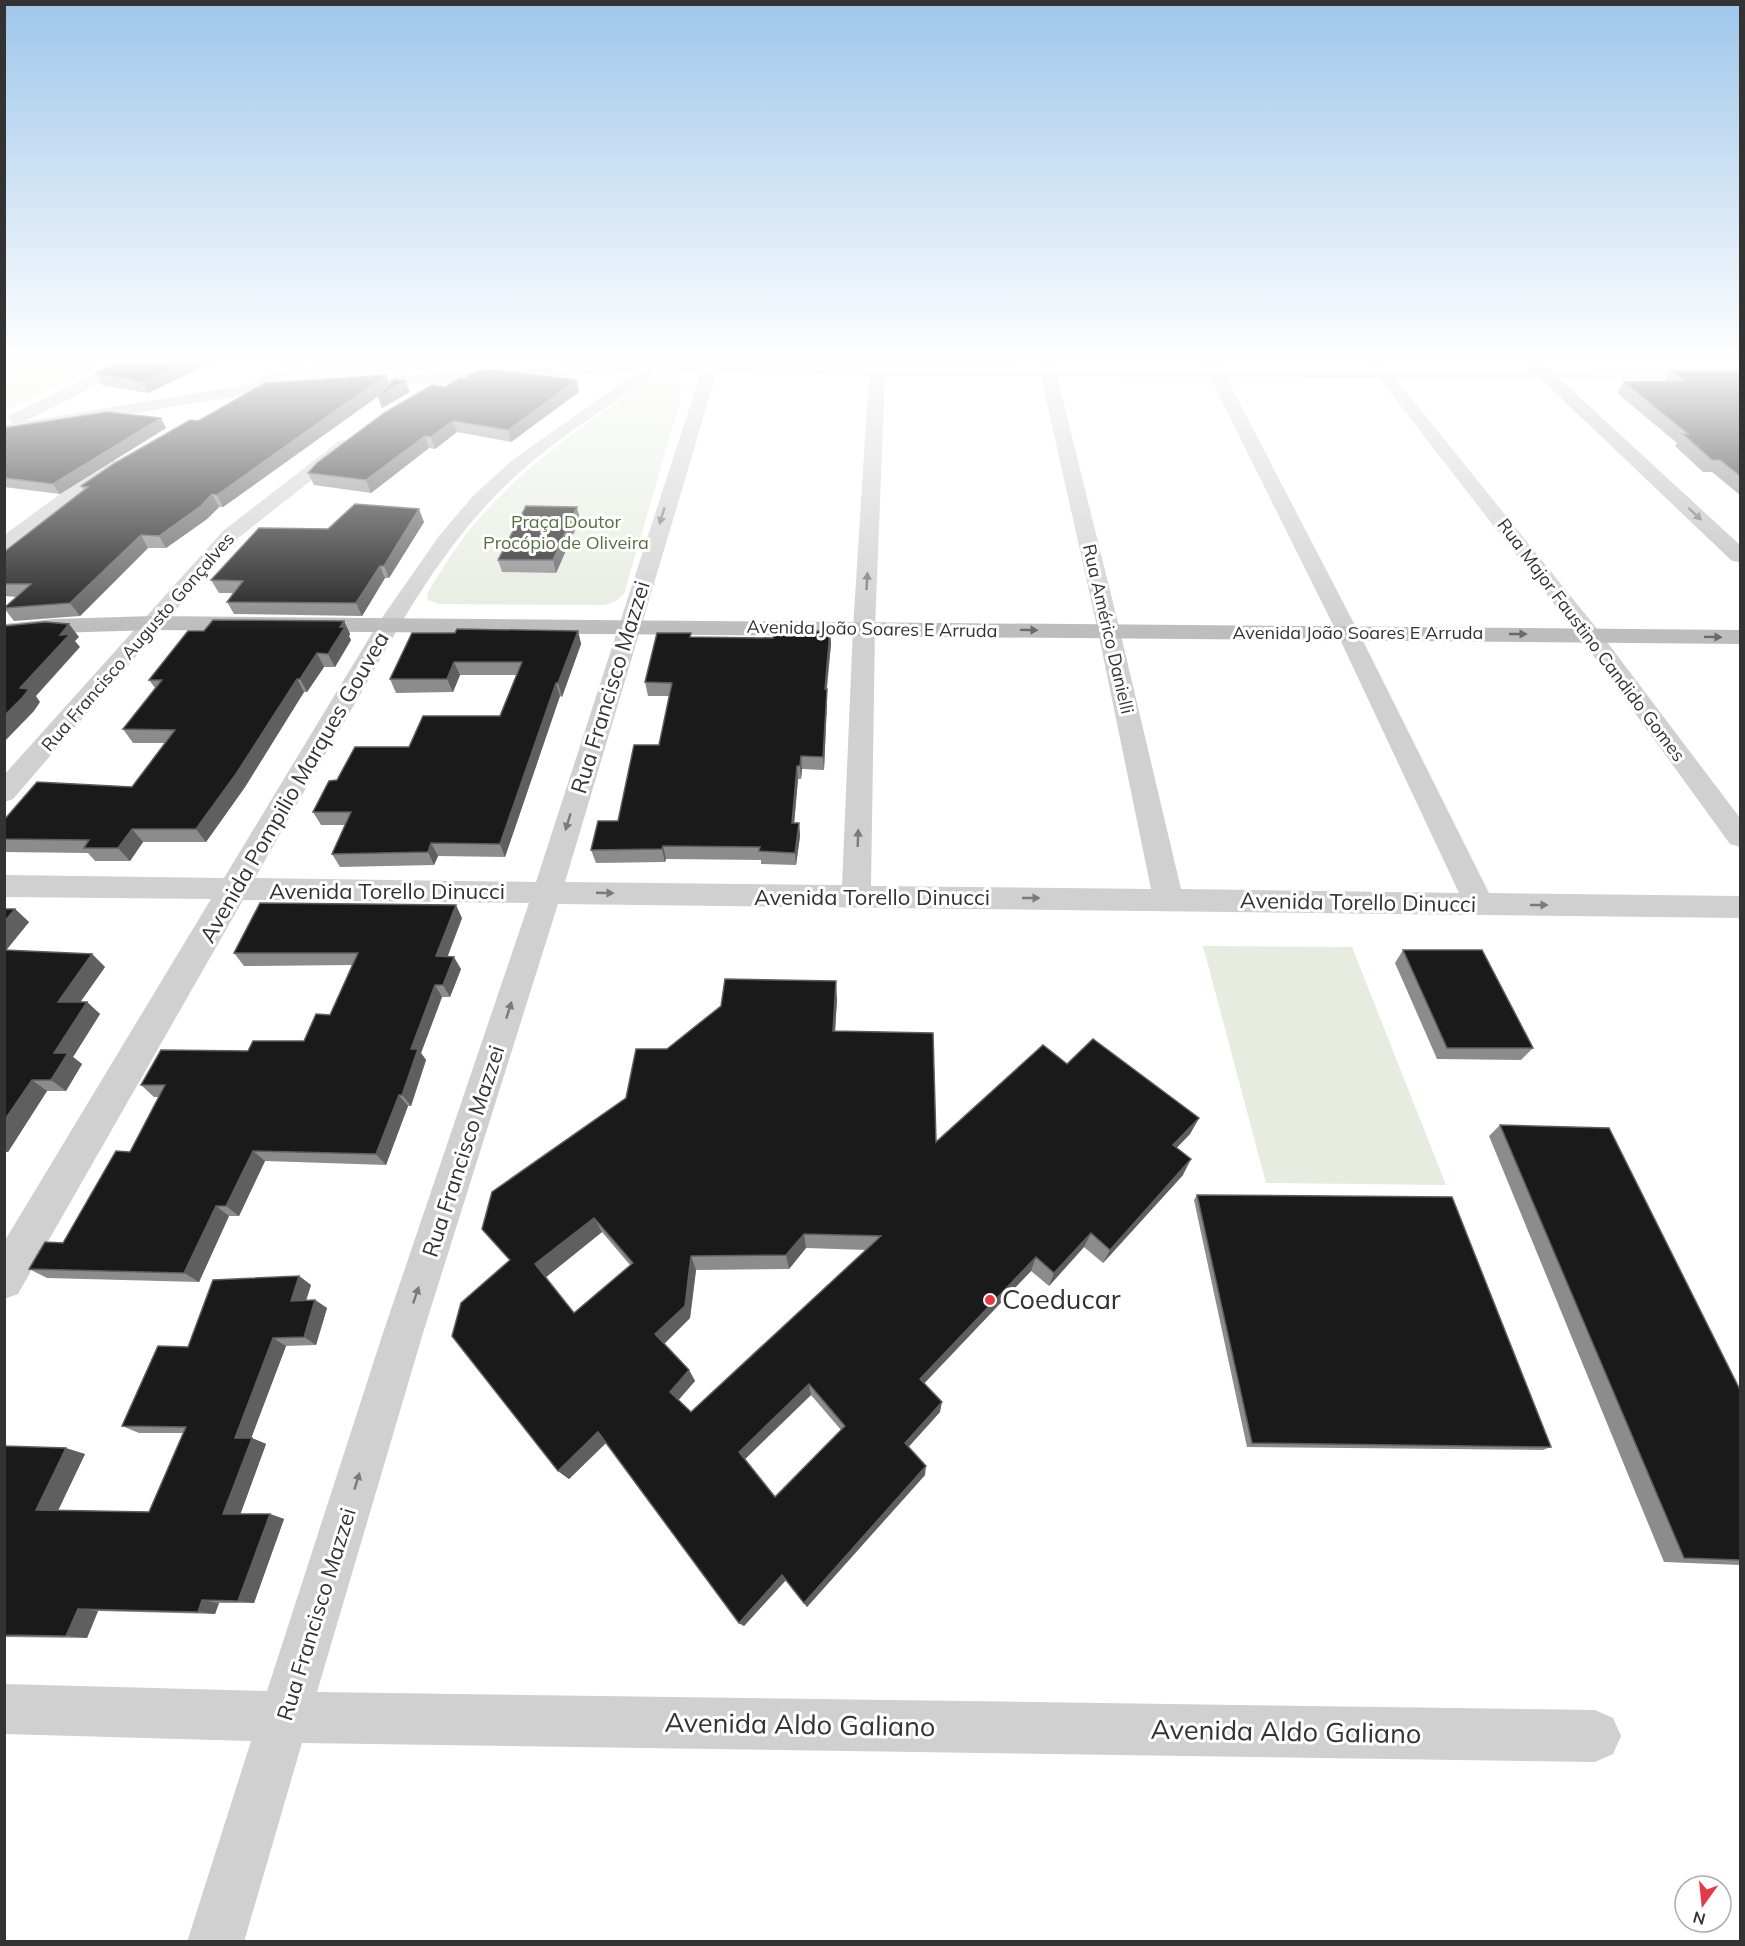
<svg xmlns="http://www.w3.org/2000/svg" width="1745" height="1946" viewBox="0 0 1745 1946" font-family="Mulish,sans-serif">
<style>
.green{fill:#e6ecdf}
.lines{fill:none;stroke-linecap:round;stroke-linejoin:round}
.street{fill:#d0d0d0;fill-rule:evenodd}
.secondary{fill:#bdbdbd;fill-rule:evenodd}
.wall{fill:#8c8c8c;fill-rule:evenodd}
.shaded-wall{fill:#5f5f5f}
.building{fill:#1a1a1a;stroke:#5f5f5f;stroke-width:1.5;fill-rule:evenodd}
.oneway{fill:#6a6a6a}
.oneway2{fill:#7a7a7a}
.poi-dot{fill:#e63946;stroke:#fff;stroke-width:2}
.labels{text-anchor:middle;stroke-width:6;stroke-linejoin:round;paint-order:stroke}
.far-park-label{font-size:18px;fill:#56703f;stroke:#fff}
.far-street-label{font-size:18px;fill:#333;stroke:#fff}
.street-label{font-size:22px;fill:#333;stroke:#fff}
.near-poi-label{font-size:27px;fill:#333;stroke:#fff;text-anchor:start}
.near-street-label{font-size:27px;fill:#333;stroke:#fff}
</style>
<rect width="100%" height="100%" fill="#fff"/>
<path class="green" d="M5 360H112L5 411Z
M325 360H521L509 363 311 378 299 375 300 371Z
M661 374H675L682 378 680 402 624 594 616 601 605 605 440 604 428 600 427 594C438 576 449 557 462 540 511 473 583 427 649 379Z
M1203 946 1352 947 1446 1185 1266 1183Z"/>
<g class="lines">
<path class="street" d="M122 360H142L139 363 26 421 253 384 255 381 297 360H317L277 382 303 383 305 386 303 389 297 391 250 394 4 435V425L13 423 8 419 11 415Z
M705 360H721L720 363 870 366V360H886V366L1039 367 1037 360H1053L1054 367H1205L1201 360H1217L1221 367 1371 368 1367 360H1381L1388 368 1740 369V379L1395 378 1598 630 1740 818V847L1730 844 1582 640 1379 378 1226 377 1359 633 1489 893 1740 896V918L558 904 423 1333 317 1692 1595 1710 1613 1718 1621 1736 1613 1754 1595 1762 302 1743 244 1942H187L251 1741 4 1734V1684L267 1691 383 1333 529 903 243 900 18 1294 4 1299V1242L211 899 4 897V875L224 878 377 625 439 536 473 496 511 461 637 372 347 388 341 386 339 383 341 380 656 361 704 362ZM659 371 701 372 536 882 255 878C290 816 325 754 361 693 402 620 443 547 503 488 549 442 607 408 659 371ZM717 372 869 376 853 628 842 885 565 882ZM885 376H1041L1098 631 1151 889 871 886 875 628ZM1057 376 1210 377 1337 633 1459 893 1181 889 1120 631Z
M345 440 351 441 354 445 351 449 237 539 13 799 4 802V775L223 531 339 441Z
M119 460 125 461 128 465 125 469 73 503 11 549 4 551V535L59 495 113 461Z"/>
<path class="secondary" d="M1521 360H1539L1740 545V562L1732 561Z
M153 616 1740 630V644L153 630 55 633 4 638V624L55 619Z"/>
</g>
<path class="wall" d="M121 360H217L148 393 102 385 95 373Z
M1671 371H1740V495L1712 472H1703L1675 446 1677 443 1617 393 1624 382 1665 381Z
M386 375 389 384 405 381 410 392 382 408 378 397 380 395 223 507H219L207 519 166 548H148L80 616 14 621 4 608 17 597 4 596V552L83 490 81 486 198 421Z
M445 387 579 392 511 442 457 432 435 449 429 448 371 493 314 485 308 473Z
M4 428H166L60 494 4 487Z
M580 519 556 573 502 572 498 560Z
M424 522 389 578H385L362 616 234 614 227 602 233 593H219L211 580 328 529Z
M344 621 350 634 349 636 351 640 335 667H324L307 692H304L245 787 206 842H143L130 861H95L88 853 4 852V820L132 787 165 743H133L123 729 155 688 149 680 204 631Z
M578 631 581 644 562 697 560 696 505 857 438 856 434 865 340 867 332 854 345 825H321L313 812 337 780 409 747 500 716 516 675H460L453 692 396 693 390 679 455 633Z
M830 631 831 644 827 689V702L824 770 802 769 801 779H798L794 823H799L800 836 796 865 761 864V860L666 859 665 862 596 863 591 850 618 821 659 745 670 696H648L645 682 692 637 773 638Z
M4 909H15L29 922 6 950 92 954 105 967 80 1002H87L100 1014 73 1057 82 1064 66 1091H47L8 1152H4Z
M462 918 447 956 461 969 450 997H442L421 1053 426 1060 411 1106H408L386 1165 265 1161 239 1216H229L199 1282 47 1278 29 1269 63 1243 130 1152 159 1097H154L141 1085 248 1051 304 1041 330 1015 352 965 244 966 234 953Z
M1403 950 1533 1048 1521 1060 1437 1059 1395 963Z
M837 999 835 1031 936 1142 1067 1064 1199 1118 1190 1134 1176 1148 1183 1175 1103 1263 1084 1247 1049 1286 1031 1271 924 1383 940 1412 908 1447 925 1475 807 1607 786 1580 744 1626 739 1623 606 1443 569 1479 558 1471 510 1260 482 1229 626 1098 667 1049ZM602 1232 630 1265 574 1313 546 1277ZM806 1248 867 1250 691 1412 678 1400 695 1381 689 1370 664 1344 690 1318 696 1270 789 1269ZM811 1395 841 1430 775 1497 745 1459Z
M1500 1125 1740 1390V1565L1664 1562 1489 1136Z
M1197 1195 1551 1447 1543 1450 1247 1447 1194 1200Z
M299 1276 311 1285 306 1300H315L327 1308 316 1345 286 1346 251 1438 266 1444 240 1514H270L284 1519 254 1603H219L215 1614 98 1611 87 1638 4 1637V1446L85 1454 58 1510 149 1512 183 1433H139L122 1426 188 1347Z"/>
<path class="shaded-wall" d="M188 360H217L148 393 142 382Z
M386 375 391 387 223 507 217 495Z
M577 380 579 392 511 442 508 430Z
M405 381 410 392 382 408 378 397Z
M161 418 166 428 60 494 53 484Z
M453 421 457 432 435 449 431 437Z
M425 436 429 448 371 493 366 480Z
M212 494 219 507 207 519 166 548 159 536Z
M577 507 580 519 556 573 553 560Z
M419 509 424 522 389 578 384 566Z
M141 535 148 548 80 616 70 603Z
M380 566 385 578 362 616 356 603Z
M344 621 350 634 349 636 351 640 335 667 328 654 340 627Z
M69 624 79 637 75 641 80 647 36 696 40 702 34 711 4 742V716L20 688 60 635Z
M578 631 581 644 562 697 558 683Z
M830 631 831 644 825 702V689Z
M317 653 324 667 307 692 300 679Z
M454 662 460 675 453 692 447 679Z
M297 679 304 692 245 787 206 842 196 829Z
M556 683 560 696 505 857 500 844Z
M827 689V702L824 770 823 757Z
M801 756 802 769 801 779 800 766Z
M797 766 798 779 793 836 792 823Z
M799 823 800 836 796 865 795 853Z
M132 829 143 842 130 861 118 848Z
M431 843 438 856 434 865 428 852Z
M663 846 666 859 665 862 662 849Z
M456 905 462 918 443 969 436 956Z
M15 909 29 922 4 953V922Z
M92 954 105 967 72 1014 58 1002Z
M454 957 461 969 450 997 443 985Z
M836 981 837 999 834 1048 833 1031Z
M435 985 442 997 421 1053 426 1060 411 1106 402 1095 411 1049Z
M87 1002 100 1014 73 1057 82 1064 66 1091 51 1080 54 1053Z
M32 1080 47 1091 8 1152 4 1150V1121Z
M399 1095 408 1106 386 1165 376 1154Z
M1199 1118 1190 1134 1164 1161 1173 1145Z
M253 1151 265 1161 239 1216 226 1206Z
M1191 1159 1183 1175 1103 1263 1110 1250Z
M216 1206 229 1216 199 1282 184 1273Z
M594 1218 602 1232 545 1278 535 1264Z
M1091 1233 1084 1247 1049 1286 1054 1273Z
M804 1234 806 1248 789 1269 786 1255Z
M691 1256 696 1270 690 1318 662 1346 655 1334Z
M1036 1257 1031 1271 918 1390 920 1379Z
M299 1276 311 1285 303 1310 291 1301Z
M315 1300 327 1308 316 1345 304 1337Z
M273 1338 286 1346 249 1444 235 1438Z
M689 1370 695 1381 676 1403 670 1392Z
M809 1384 811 1395 743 1461 739 1452Z
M942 1402 940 1412 904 1452 905 1443Z
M598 1432 607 1442 569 1479 558 1471Z
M252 1438 266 1444 239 1518 223 1514Z
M66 1448 85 1454 56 1515 36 1510Z
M926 1466 925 1475 807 1607 804 1603Z
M270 1514 284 1519 254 1603 238 1601Z
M782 1575 786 1580 744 1626 739 1623Z
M202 1600 219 1603 215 1614 198 1612Z
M78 1609 98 1611 87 1638 66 1636Z"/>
<path class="building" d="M121 360H188L142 382 95 373Z
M493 370 577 380 508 430 453 421 431 437 425 436 366 480 308 473 317 463 384 413 432 385 445 387 460 378 464 379 476 371Z
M1671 371H1740V476L1720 460H1712L1683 434H1688L1624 382 1685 381Z
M386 375 217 495 212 494 201 506 159 536 141 535 70 603 4 608 31 584H4V552L88 487 81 486 115 463 190 420 198 421 265 383Z
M394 379 405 381 378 397Z
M107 412 161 418 53 484 4 478V428Z
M355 504 419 509 384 566H380L356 603 227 602 243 581 211 580 259 528 328 529Z
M526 506 577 507 553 560H498Z
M213 620 344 621 340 627H345L328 654 317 653 300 679H297L236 774 196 829H132L118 848H84L89 840 4 839V820L37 782 132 787 175 730 123 729 162 680H149L188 631H204Z
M45 622 69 624 60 635 70 634 20 688 29 689 23 697 4 716V626Z
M457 629 578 631 558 683H556L500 844 431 843 428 852 332 854 351 812H313L329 781 337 780 355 747H409L423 716H500L522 662H454L447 679H390L412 633H455Z
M774 631H830L825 689H827L823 757 801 756 800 766H797L792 823H799L795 853 759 851 760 847 663 846 662 849 591 850 598 821H618L634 745H659L672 683 645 682 657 633H691L690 637 773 638Z
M260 903 456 905 436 956 454 957 443 985H435L411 1049H418L402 1095H399L376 1154 253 1151 226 1206H216L184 1273 29 1269 45 1242 63 1243 116 1151 130 1152 165 1085H141L161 1050 248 1051 253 1041H304L316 1014 330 1015 358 953H234Z
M4 909H15L4 922Z
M4 950 92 954 58 1002H87L54 1053H68L51 1080H32L4 1121Z
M1403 950H1482L1533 1048H1447Z
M725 979 836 981 833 1031 933 1033 936 1142 1043 1045 1067 1064 1093 1039 1199 1118 1173 1145 1191 1159 1110 1250 1091 1233 1054 1273 1036 1257 920 1379 942 1402 905 1443 926 1466 804 1603 782 1575 739 1623 598 1432 558 1471 452 1336 461 1303 510 1260 482 1229 492 1192 626 1098 636 1049H667L721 1006ZM594 1218 633 1263 574 1313 535 1264ZM804 1234 881 1236 691 1412 670 1392 689 1370 655 1334 685 1306 691 1256 786 1255ZM809 1384 845 1426 775 1497 739 1452Z
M1500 1125 1609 1128 1740 1390V1560L1684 1558Z
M1197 1195 1452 1197 1551 1447 1252 1443Z
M299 1276 291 1301 315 1300 304 1337 273 1338 235 1438H252L223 1514H270L238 1601 202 1600 198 1612 78 1609 66 1636 4 1635V1446L66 1448 36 1510 149 1512 186 1427 122 1426 158 1346 188 1347 213 1280Z"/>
<defs><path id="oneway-solid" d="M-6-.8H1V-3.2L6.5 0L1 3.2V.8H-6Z" transform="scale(1.5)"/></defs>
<g class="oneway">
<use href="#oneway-solid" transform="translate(1695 514) rotate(43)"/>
<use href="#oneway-solid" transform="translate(1029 630) rotate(1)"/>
<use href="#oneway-solid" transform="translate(1518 634)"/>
<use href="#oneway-solid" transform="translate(1713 637) rotate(1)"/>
</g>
<g class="oneway2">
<use href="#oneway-solid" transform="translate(662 516) rotate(107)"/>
<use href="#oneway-solid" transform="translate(867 581) rotate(-87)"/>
<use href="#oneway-solid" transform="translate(568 822) rotate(107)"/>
<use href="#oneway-solid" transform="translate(858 838) rotate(-88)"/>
<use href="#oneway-solid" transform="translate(605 893) rotate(2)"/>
<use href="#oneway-solid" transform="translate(1031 898)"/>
<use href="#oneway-solid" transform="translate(1539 905)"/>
<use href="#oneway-solid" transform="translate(509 1010) rotate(-72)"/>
<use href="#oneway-solid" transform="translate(416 1295) rotate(-71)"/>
<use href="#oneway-solid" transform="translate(357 1481) rotate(-73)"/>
</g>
<linearGradient id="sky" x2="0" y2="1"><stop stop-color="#9ec6ea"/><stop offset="0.57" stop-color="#fff"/><stop offset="1" stop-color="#fff" stop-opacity="0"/></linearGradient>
<rect width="1745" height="632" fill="url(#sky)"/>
<circle class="poi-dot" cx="990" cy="1300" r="6"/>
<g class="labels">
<g class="far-park-label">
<text x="566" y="528">Praça Doutor<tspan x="566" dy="21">Procópio de Oliveira</tspan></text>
</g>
<g class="far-street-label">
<text transform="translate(872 629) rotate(1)" y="6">Avenida João Soares E Arruda</text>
<text transform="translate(1108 629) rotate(77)" y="6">Rua Américo Danielli</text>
<text x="1358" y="639">Avenida João Soares E Arruda</text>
<text transform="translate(1591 640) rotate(53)" y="6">Rua Major Faustino Candido Gomes</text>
<text transform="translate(138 642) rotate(-49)" y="6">Rua Francisco Augusto Gonçalves</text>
</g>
<g class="street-label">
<text transform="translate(610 687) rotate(-73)" y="8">Rua Francisco Mazzei</text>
<text transform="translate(294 787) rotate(-60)" y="8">Avenida Pompilio Marques Gouvea</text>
<text x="387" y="899">Avenida Torello Dinucci</text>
<text x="872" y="905">Avenida Torello Dinucci</text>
<text transform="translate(1358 902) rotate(1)" y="8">Avenida Torello Dinucci</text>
<text transform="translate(463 1151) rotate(-72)" y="8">Rua Francisco Mazzei</text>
<text transform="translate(316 1614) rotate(-73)" y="8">Rua Francisco Mazzei</text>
</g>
<g class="near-poi-label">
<text x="1002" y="1309">Coeducar</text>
</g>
<g class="near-street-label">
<text transform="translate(800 1725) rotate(1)" y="9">Avenida Aldo Galiano</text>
<text transform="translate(1286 1732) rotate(1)" y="9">Avenida Aldo Galiano</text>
</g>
</g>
<rect width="1745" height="1946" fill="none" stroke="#333333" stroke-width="12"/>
<g transform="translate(1703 1904) rotate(195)"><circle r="28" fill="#ffffff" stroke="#adadad" stroke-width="1.5"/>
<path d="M0-4.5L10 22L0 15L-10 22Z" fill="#e63946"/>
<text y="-9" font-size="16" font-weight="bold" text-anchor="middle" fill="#333333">N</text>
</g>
</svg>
